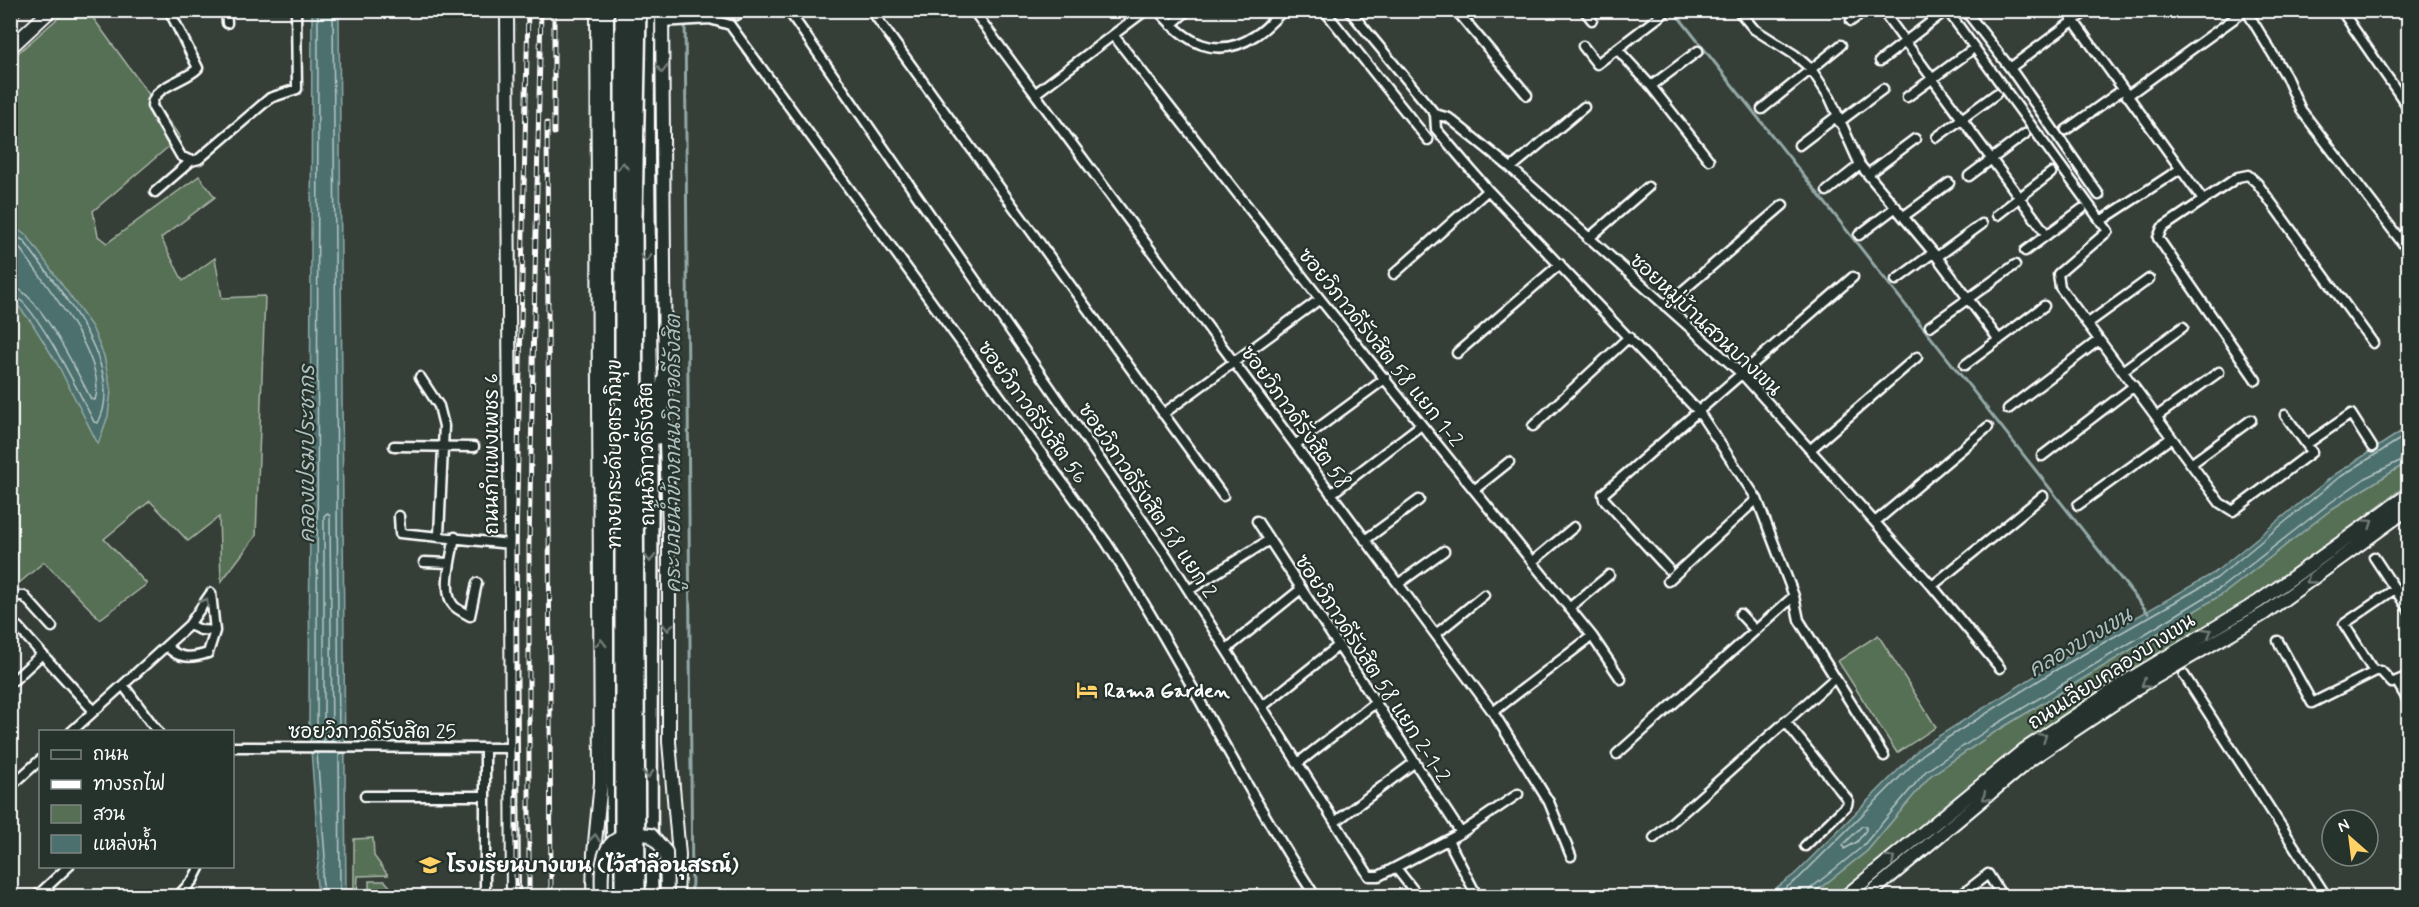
<svg xmlns="http://www.w3.org/2000/svg" width="2419" height="907" viewBox="0 0 2419 907" font-family="Mynerve,'Playpen Sans Thai',sans-serif">
<style>
.green{fill:#576f54;stroke:#abb7aa;stroke-width:1.5}
.water{fill:#4b706e;stroke:#93a9a8;stroke-width:1.5}
.lines{fill:none;stroke-linecap:round;stroke-linejoin:round}
.shore{stroke:#b7c6c5;stroke-width:1.5}
.stream{stroke:#93a9a8;stroke-width:3}
.street-casing{stroke:#fff;stroke-width:13}
.secondary-casing{stroke:#fff;stroke-width:16}
.highway-casing{stroke:#fff;stroke-width:20}
.street{stroke:#26332d;stroke-width:8}
.secondary{stroke:#26332d;stroke-width:12}
.highway{stroke:#26332d;stroke-width:15}
.rail-casing{stroke:#fff;stroke-width:5}
.rail{stroke:#26332d;stroke-width:3;stroke-dasharray:9;stroke-linecap:butt}
.secondary-bridge-casing{stroke:#fff;stroke-width:16;stroke-linecap:butt}
.highway-bridge-casing{stroke:#fff;stroke-width:20;stroke-linecap:butt}
.secondary-bridge{stroke:#26332d;stroke-width:12}
.highway-bridge{stroke:#26332d;stroke-width:15}
.oneway{stroke:#727a76}
.labels{text-anchor:middle;stroke-width:4.5;stroke-linejoin:round;paint-order:stroke}
.street-label{font-size:20px;fill:#fff;stroke:#26332d}
.poi-label{font-size:20px;font-weight:bold;fill:#fff;stroke:#26332d;text-anchor:start}
.water-label{font-size:21px;font-style:italic;fill:#aebfbe;stroke:#26332d}
</style>
<rect width="100%" height="100%" fill="#353e37"/>
<filter id="ink" filterUnits="userSpaceOnUse"><feTurbulence type="fractalNoise" baseFrequency=".0167" numOctaves="2"/><feDisplacementMap in="SourceGraphic" scale="12" xChannelSelector="R" yChannelSelector="G"/><feConvolveMatrix kernelMatrix="1 2 1 2 8 2 1 2 1" color-interpolation-filters="sRGB"/></filter>
<g filter="url(#ink)">
<path class="green" d="M66 11H88L180 137 93 211 98 236 107 243 199 176 215 197 161 238 183 281 215 258 222 298 265 296 256 536 221 582 219 517 188 541 150 501 104 539 147 584 100 619 44 562 11 590V59Z
M2408 462V484L2258 596 2083 702 2021 745 1836 896H1810L1867 851 1930 776 1995 732 2226 592 2333 508Z
M1878 635 1936 727 1897 753 1838 661Z
M373 838 374 856 388 875 358 876 357 896H354V839Z
M369 881H385L398 896H369Z"/>
<path class="water" d="M312 11H339L346 896H318L316 876 319 857 309 723Z
M13 226 28 237 92 327 104 356 111 391 108 416 98 444 58 365 32 323 11 297 10 228Z
M2408 427V462L2333 508 2226 592 1995 732 1930 776 1867 851 1810 896H1765L1795 874 1921 747 2051 666 2214 573 2334 475Z"/>
<g class="lines">
<path class="shore" d="M333 10 339 742
M10 232 24 241C55 285 128 366 98 423L94 422C83 400 32 296 10 294
M10 241 19 247C42 280 109 359 95 400L91 399C79 376 37 288 10 286
M317 742 318 10
M324 742V516L327 513 330 516 332 742
M317 753 325 857 322 876 324 896
M339 753 340 896
M1862 826H1866V830L1857 842 1844 849 1843 845Z
M1775 896 1799 878 1925 752 2054 671 2217 578 2337 479 2408 434
M1807 896 1810 889 1862 847 1926 771 1992 727 2222 587 2330 503 2367 477 2408 457"/>
<path class="stream" d="M685 10 692 896
M1674 11 2148 613"/>
<defs>
<path id="street" d="M169 10 198 68C186 81 152 86 152 106L181 156 191 161
M226 10 227 23
M733 10 737 15
M788 10 1167 556 1369 876H1379L1461 833 1518 794
M871 10 1223 496
M973 10 1493 712 1549 802 1571 856
M1158 10C1185 42 1216 62 1256 35 1266 29 1275 18 1284 10
M1324 10 1428 140
M1349 10 1435 114 1436 129 1488 190 1699 412 1757 499 1794 596 1799 620 1884 756
M1456 10 1527 95
M1584 10 1592 20
M1738 10 1754 29 1795 55 1811 69 1830 98 1860 165 1937 257 1999 340
M1882 10 2047 235
M1947 10 2108 231 2058 274 2060 287 2220 503 2233 511 2312 452 2285 415
M1965 10 2010 68 2099 195
M2066 10 2203 200
M2246 10 2286 76 2301 110 2408 250
M2341 10 2408 107
M1851 21 1866 10
M662 22 710 19 730 25 1106 542C1181 658 1240 782 1315 896
M1171 25 1188 10
M1114 36 1320 299 1592 636 1621 679
M1583 46 1597 64 1668 10
M1617 49 1651 86 1709 160
M1880 61 1940 15
M2010 68 2088 10
M1651 86 1698 51
M1036 93 1146 10
M2127 96 2246 10
M1907 97 1969 52
M1762 109 1841 45
M1435 114 1449 118 1511 168 1743 375 1932 586 2000 668
M1839 122 1883 89
M2066 130 2122 90
M1937 137 1996 94
M1799 145 1837 116
M1511 168 1584 107
M1868 174 1915 139
M1969 176 2025 134
M1827 191 1860 165
M155 192 191 161 199 159 270 98 297 89 296 10
M1997 215 2051 173
M1904 216 1949 183
M2102 220 2180 169
M1859 235 1896 207
M1588 239 1648 187
M2025 251 2082 209
M1937 257 1982 224
M1394 274 1488 190
M1896 280 1933 253
M1665 306 1783 205
M2087 324 2149 279
M1930 326 2015 265
M1457 353 1560 264
M1965 365 2044 306
M2122 371 2183 327
M420 377 439 406 444 426 439 535
M2256 380 2158 238 2162 228 2238 177 2248 175 2257 183 2373 343
M2008 409 2099 340
M1163 414 1320 299
M2156 417 2219 372
M1533 426 1629 337
M2307 444 2351 414 2372 447
M1295 445 1386 378
M394 446 474 447
M1811 449 1917 357
M2042 456 2134 386
M2191 464 2251 420
M1474 490 1509 462
M1331 494 1421 425
M2078 505 2171 438
M399 516 400 533 510 544
M1257 521 1461 833
M1875 522 1988 427
M455 537C452 553 441 593 454 606 458 610 465 613 470 616L477 583
M1365 540 1419 500
M2374 557 2408 609
M424 562 450 563
M1532 562 1574 527
M1668 569 1604 499 1603 494 1853 277
M1668 581 1757 499
M1398 584 1444 551
M1932 586 2043 496
M1189 590 1269 540
M10 600 16 596H24L52 627
M1569 608 1609 575
M1740 614 1755 630
M189 625 201 630 215 631
M18 627 42 654
M1436 634 1484 595
M2278 641 2312 703 2376 671H2381L2392 683 2408 676
M1228 648 1301 589
M2374 672 2344 624 2395 589
M2184 675 2326 896
M14 680 42 654 94 711
M2397 682 2408 701
M123 685 158 732
M1263 706 1338 646
M1493 712 1592 636
M1785 721 1848 800 1847 805 1805 846
M71 732 189 625 211 593 215 631 208 653C193 658 178 660 167 646
M232 747 512 748
M1617 754 1794 596
M1298 763 1375 703
M10 787 40 760
M365 796H485
M1335 822 1415 762
M1654 838 1835 678
M1448 840 1477 896
M1396 868 1418 896
M37 896 69 866
M178 896 193 880 200 866
M485 896V748
M1960 896 1988 874 2002 896"/>
<path id="secondary" d="M507 10 513 896
M662 10 665 387
M10 14 14 10
M10 48 51 10
M665 414 669 528V742L679 855 677 896
M593 896 594 853 601 782 597 10
M1846 896 2024 750 2130 679 2258 602 2408 495
M1867 896 2031 759 2137 688 2265 613 2408 509"/>
<path id="highway" d="M607 10 615 896
M647 10C644 168 650 325 650 483 650 621 648 759 650 896
M657 436 665 380"/>
</defs>
<use href="#street" class="street-casing"/>
<use href="#secondary" class="secondary-casing"/>
<use href="#highway" class="highway-casing"/>
<use href="#street" class="street"/>
<use href="#secondary" class="secondary"/>
<use href="#highway" class="highway"/>
<defs>
<path id="rail" d="M554 10V133
M547 123 551 896
M516 896V544L528 10
M529 896V543L541 10"/>
</defs>
<use href="#rail" class="rail-casing"/>
<use href="#rail" class="rail"/>
<defs>
<path id="secondary-bridge" d="M602 896C600 856 603 829 651 835L666 852 667 896"/>
<path id="highway-bridge" d="M623 896V10
M637 896 634 218 638 10"/>
</defs>
<use href="#secondary-bridge" class="secondary-bridge-casing"/>
<use href="#highway-bridge" class="highway-bridge-casing"/>
<use href="#secondary-bridge" class="secondary-bridge"/>
<use href="#highway-bridge" class="highway-bridge"/>
</g>
<defs><path id="oneway-chevron" d="M-2-3.5L2.5 0L-2 3.5" fill="none" stroke-width="1.6" stroke-linecap="round" stroke-linejoin="round" transform="scale(1.5)"/></defs>
<g class="oneway">
<use href="#oneway-chevron" transform="translate(662 69) rotate(90)"/>
<use href="#oneway-chevron" transform="translate(623 166) rotate(-90)"/>
<use href="#oneway-chevron" transform="translate(646 258) rotate(89)"/>
<use href="#oneway-chevron" transform="translate(2369 523) rotate(-35)"/>
<use href="#oneway-chevron" transform="translate(650 558) rotate(91)"/>
<use href="#oneway-chevron" transform="translate(2310 580) rotate(144)"/>
<use href="#oneway-chevron" transform="translate(205 602) rotate(-58)"/>
<use href="#oneway-chevron" transform="translate(668 627) rotate(90)"/>
<use href="#oneway-chevron" transform="translate(2208 632) rotate(-31)"/>
<use href="#oneway-chevron" transform="translate(601 643) rotate(-90)"/>
<use href="#oneway-chevron" transform="translate(2145 684) rotate(149)"/>
<use href="#oneway-chevron" transform="translate(2043 737) rotate(-35)"/>
<use href="#oneway-chevron" transform="translate(648 774) rotate(89)"/>
<use href="#oneway-chevron" transform="translate(1986 797) rotate(140)"/>
<use href="#oneway-chevron" transform="translate(595 838) rotate(-84)"/>
<use href="#oneway-chevron" transform="translate(1891 859) rotate(-40)"/>
</g>
</g>
<defs>
<symbol id="hotel-bare" viewBox="-9 -9 18 18"><path d="M-6-4.5h1.5V1H6V5H4.5V3h-9V5H-6ZM-4 0a1.8 1.8 0 1 1 3.6 0ZM.5 0V-2.5h3Q6-2.5 6 0Z" fill="#ffd166" stroke="#26332d" stroke-width="2.5" paint-order="stroke"/></symbol>
<symbol id="school-bare" viewBox="-9 -9 18 18"><path d="M0-5L7-2L0 1L-7-2ZM-4 1L0 2.5L4 1V4Q0 6-4 4Z" fill="#ffd166" stroke="#26332d" stroke-width="2.5" paint-order="stroke"/></symbol>
</defs>
<g fill-rule="evenodd">
<use href="#hotel-bare" x="1072" y="675" width="30" height="30"/>
<use href="#school-bare" x="415" y="850" width="30" height="30"/>
</g>
<g class="labels">
<g class="street-label">
<text transform="translate(1706 324) rotate(43)" y="7">ซอยหมู่บ้านสวนบางเขน</text>
<text transform="translate(1381 347) rotate(51)" y="7">ซอยวิภาวดีรังสิต 58 แยก 1-2</text>
<text transform="translate(1033 412) rotate(54)" y="7">ซอยวิภาวดีรังสิต 56</text>
<text transform="translate(1296 417) rotate(54)" y="7">ซอยวิภาวดีรังสิต 58</text>
<text transform="translate(491 454) rotate(-90)" y="7">ถนนกำแพงเพชร 6</text>
<text transform="translate(614 454) rotate(-90)" y="7">ทางยกระดับอุตราภิมุข</text>
<text transform="translate(646 454) rotate(-91)" y="7">ถนนวิภาวดีรังสิต</text>
<text transform="translate(1148 500) rotate(56)" y="7">ซอยวิภาวดีรังสิต 58 แยก 2</text>
<text transform="translate(1373 668) rotate(57)" y="7">ซอยวิภาวดีรังสิต 58 แยก 2-1-2</text>
<text transform="translate(2111 671) rotate(-33)" y="7">ถนนเลียบคลองบางเขน</text>
<text x="372" y="738">ซอยวิภาวดีรังสิต 25</text>
</g>
<g class="poi-label">
<text x="1104" y="697">Rama Garden</text>
<text x="447" y="872">โรงเรียนบางเขน (ไว้สาลีอนุสรณ์)</text>
</g>
<g class="water-label">
<text transform="translate(307 454) rotate(-90)" y="7">คลองเปรมประชากร</text>
<text transform="translate(673 454) rotate(-90)" y="7">คูระบายน้ำข้างถนนวิภาวดีรังสิต</text>
<text transform="translate(2080 642) rotate(-30)" y="7">คลองบางเขน</text>
</g>
</g>
<rect width="2419" height="907" fill="none" stroke="#26332d" stroke-width="36"/>
<rect x="18" y="18" width="2383" height="871" fill="none" stroke="#fff" stroke-width="2" filter="url(#ink)"/>
<rect x="39" y="730" width="195" height="138" fill="#26332d" stroke="#7d8581" stroke-width="1.5"/>
<rect x="51" y="750" width="30" height="9" fill="#26332d" stroke="#7d8581" stroke-width="1.5"/>
<text x="93" y="760" font-size="18" fill="#ffffff">ถนน</text>
<rect x="51" y="780" width="30" height="9" fill="#ffffff" stroke="#7d8581" stroke-width="1.5"/>
<text x="93" y="790" font-size="18" fill="#ffffff">ทางรถไฟ</text>
<rect x="51" y="805" width="30" height="18" fill="#576f54" stroke="#7d8581" stroke-width="1.5"/>
<text x="93" y="820" font-size="18" fill="#ffffff">สวน</text>
<rect x="51" y="835" width="30" height="18" fill="#4b706e" stroke="#7d8581" stroke-width="1.5"/>
<text x="93" y="850" font-size="18" fill="#ffffff">แหล่งน้ำ</text>
<g transform="translate(2350 838) rotate(332)"><circle r="28" fill="#26332d" stroke="#7d8581" stroke-width="1.5"/>
<path d="M0-4.5L10 22L0 15L-10 22Z" fill="#ffd166"/>
<text y="-9" font-size="16" font-weight="bold" text-anchor="middle" fill="#ffffff">N</text>
</g>
</svg>
